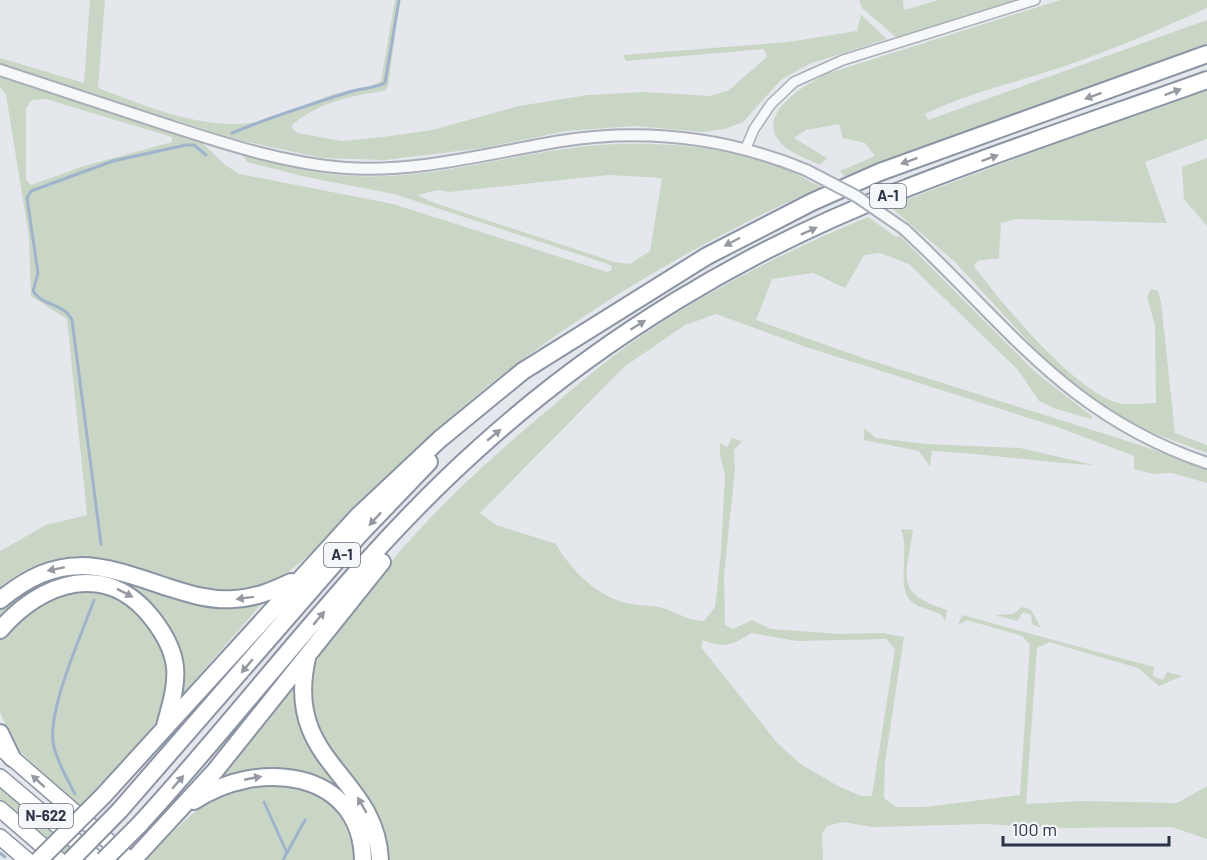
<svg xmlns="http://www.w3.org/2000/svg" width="1207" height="860" viewBox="0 0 1207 860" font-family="Barlow,sans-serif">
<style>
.green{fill:#c9d6c5;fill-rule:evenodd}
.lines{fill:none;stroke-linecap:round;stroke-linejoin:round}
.stream{stroke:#9fb4cc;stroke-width:3}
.minor-casing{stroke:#a9aeb7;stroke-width:12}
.tertiary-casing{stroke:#a9aeb7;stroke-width:14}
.trunk-casing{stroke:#8b94a3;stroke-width:18}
.motorway-casing{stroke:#8b94a3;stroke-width:20}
.minor{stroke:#f7f8fa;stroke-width:9}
.tertiary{stroke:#f7f8fa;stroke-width:10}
.trunk{stroke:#fff;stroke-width:15}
.motorway{stroke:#fff;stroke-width:16}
.tertiary-bridge-casing{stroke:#a9aeb7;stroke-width:14;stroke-linecap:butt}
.motorway-bridge-casing{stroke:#8b94a3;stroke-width:20;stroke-linecap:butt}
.tertiary-bridge{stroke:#f7f8fa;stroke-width:10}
.motorway-bridge{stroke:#fff;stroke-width:16}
.oneway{fill:#959aa2}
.labels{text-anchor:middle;stroke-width:6;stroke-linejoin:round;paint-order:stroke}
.shield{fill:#f4f6f9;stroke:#676e7b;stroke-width:1.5}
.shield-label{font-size:15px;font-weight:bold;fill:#2b3445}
</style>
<rect width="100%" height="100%" fill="#e4e7ec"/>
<path class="green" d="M90 0H105L98 88C146 106 198 129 250 123 274 120 305 104 329 96 343 91 372 87 381 81L395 0H400L388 86 385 91C351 95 317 103 291 126L297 133 342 141 383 137 432 130 519 106 588 95 643 92 711 96 729 90 767 57 764 49 626 61 623 55 788 42 857 31 861 15 887 39 809 64 781 80 743 122 725 129 703 132 634 126 566 131 483 148 385 160 322 158 234 139 0 63V58L84 83Z
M859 0H903L904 10 939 0H1016L897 38 862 8Z
M1060 0H1207V8C1158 30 1110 51 1059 68 1014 83 967 93 925 114L928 120 1207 20V43C1087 89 965 129 845 177L840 171 875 156 865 143 843 138 839 124 806 130 794 138 827 158 820 165C806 158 785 152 777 138 760 110 807 84 826 74Z
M0 77 202 143 225 165 240 174 393 204 607 272 612 270 611 265 394 194 306 177 247 162 243 155C280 164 316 175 354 176 434 180 509 154 588 146 647 140 724 145 780 167 794 172 807 180 821 187 702 240 590 305 488 386 446 420 405 458 366 496 334 527 306 567 264 586 182 622 102 507 0 587V551L46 525 87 515 67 319 31 296 29 237 6 95 0 87ZM46 99 172 137V142L84 166 31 185 26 180V108L32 100ZM608 175 662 178 650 251 630 264 614 262 429 201 418 195 437 190 449 192Z
M1207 87V139L1145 162 1167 223 1016 219 1001 223 999 258 978 261 974 266C1001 303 1072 388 1115 402 1126 406 1145 403 1156 403L1155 325 1147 297 1151 289 1158 291 1161 302 1175 433 1207 445V453L1137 427 1097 404 1050 365 954 261 889 206Z
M1207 158V226L1184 199 1182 167Z
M868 217 896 237 900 236 1034 371 1093 417 1091 419 1053 408 1039 401 1018 370 909 264 880 253 864 255 845 288 813 273 772 279 756 320 863 358 1143 446 1207 469V483L1172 473 1153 474 1134 469V456L1060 428 806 347 716 314 685 325 624 367 480 513 496 525 556 544C571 571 600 599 631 604 641 606 650 605 659 607 675 611 688 621 704 621L715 607 721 552 725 476 720 454V443L727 447 732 438 742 441 734 450 735 469 724 576 725 625 733 629 752 620 771 629 841 634 882 633 904 637 885 763 884 798 896 807H926L1020 795 1030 645 1022 636 967 620 958 625 962 615 1154 667 1153 676 1163 680 1167 672 1182 676 1159 686 1138 668 1049 642 1037 648 1026 804 1080 801 1177 803 1207 786V839L1172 827 1052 828 986 824 873 827 842 822 827 826 822 834 823 860H388C389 798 297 748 310 682 318 645 347 616 370 587 417 528 471 475 529 426 567 394 605 360 647 332 716 286 791 249 868 217ZM751 633 797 641 886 639 895 649 872 796H861L838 786 802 765 778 744 701 647 703 640C723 649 733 645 751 633Z
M864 428 876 438 926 444 1020 448 1094 465C1040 463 986 453 932 451L930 467 919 451 864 440Z
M901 529 913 530C906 579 894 593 947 610L945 622 942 615C933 610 918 608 911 601 896 588 910 549 901 529Z
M83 571 264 601 181 696 162 618 93 577H63L40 585 19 597 0 618V607L53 574Z
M95 590C121 597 136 609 152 631 201 701 125 762 82 809L18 750 9 733 0 712V641L13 621 66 591Z
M1022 607 1031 610 1041 628 1032 624 1031 615 1023 612 1017 621 995 615 1013 614Z
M296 683 359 808 376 860H369L319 781H215Z
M277 784C331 792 344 809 356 860H146C192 812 207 792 277 784Z
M0 787 86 860H71L0 799Z"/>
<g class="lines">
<path class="stream" d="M232 133C270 117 309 105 349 92 361 88 373 89 385 83L399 0
M101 544 72 320C64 303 42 306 33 291L38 273 27 198 31 191 113 161 186 145H194L206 155
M75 794C67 779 58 763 54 747 45 714 82 634 94 600
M264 802 287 853
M0 853 5 857
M283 860 305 820"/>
<defs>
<path id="minor" d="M746 148 754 129 771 104 794 82 843 60 1035 0"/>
<path id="tertiary" d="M0 70C55 88 109 106 164 124 223 143 282 163 345 168 418 173 489 153 561 141 645 128 726 137 806 170
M904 229C1007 324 1065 415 1207 463"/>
<path id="trunk" d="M3 750 130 860
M0 777 98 860
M0 809 59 860
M0 837 27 860"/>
<path id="motorway" d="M0 600C61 550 99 564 167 587 189 594 211 601 234 599 255 598 272 591 291 582
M0 630C42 581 107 560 152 618 163 632 173 648 175 667 177 687 170 707 165 726
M307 658C283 763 376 774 380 860
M0 733 12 758
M103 796 359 515 440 439 523 371 707 256 812 202 880 172 1207 54
M194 801C256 759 361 768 363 860
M120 810 360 534 429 462
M139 825C253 701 353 561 479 448 600 338 746 250 899 191 1000 151 1104 117 1207 80
M133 860 215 771 382 562"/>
</defs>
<use href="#minor" class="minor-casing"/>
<use href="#tertiary" class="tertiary-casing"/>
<use href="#trunk" class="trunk-casing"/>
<use href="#motorway" class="motorway-casing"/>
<use href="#minor" class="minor"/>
<use href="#tertiary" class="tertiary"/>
<use href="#trunk" class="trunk"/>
<use href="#motorway" class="motorway"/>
<defs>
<path id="tertiary-bridge" d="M806 170 856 196 904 229"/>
<path id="motorway-bridge" d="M39 860 103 796
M71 860 120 810
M104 860 139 825"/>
</defs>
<use href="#tertiary-bridge" class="tertiary-bridge-casing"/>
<use href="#motorway-bridge" class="motorway-bridge-casing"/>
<use href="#tertiary-bridge" class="tertiary-bridge"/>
<use href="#motorway-bridge" class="motorway-bridge"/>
</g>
<defs><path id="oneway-solid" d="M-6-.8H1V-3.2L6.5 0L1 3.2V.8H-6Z" transform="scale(1.5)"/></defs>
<g class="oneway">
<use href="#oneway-solid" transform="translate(1173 92) rotate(-20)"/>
<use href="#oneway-solid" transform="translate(1093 96) rotate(160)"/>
<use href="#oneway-solid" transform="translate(990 158) rotate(-20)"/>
<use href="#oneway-solid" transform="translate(909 161) rotate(160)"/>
<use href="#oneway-solid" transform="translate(809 231) rotate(-24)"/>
<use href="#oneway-solid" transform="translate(732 242) rotate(152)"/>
<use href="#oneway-solid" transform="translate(638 325) rotate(-32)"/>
<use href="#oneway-solid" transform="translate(494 435) rotate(-40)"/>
<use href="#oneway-solid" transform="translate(375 519) rotate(133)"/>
<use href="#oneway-solid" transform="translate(56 569) rotate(168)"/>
<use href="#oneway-solid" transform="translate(125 593) rotate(27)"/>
<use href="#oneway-solid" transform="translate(245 598) rotate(173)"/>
<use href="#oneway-solid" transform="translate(319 618) rotate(-50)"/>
<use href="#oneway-solid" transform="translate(247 666) rotate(130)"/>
<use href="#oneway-solid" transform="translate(253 778) rotate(-11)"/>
<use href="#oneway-solid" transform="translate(38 781) rotate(-138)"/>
<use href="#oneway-solid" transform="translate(178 782) rotate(-49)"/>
<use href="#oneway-solid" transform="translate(362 805) rotate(-120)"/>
</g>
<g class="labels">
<g class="shield">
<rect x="870" y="184" width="36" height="24" rx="4.5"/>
<rect x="324" y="543" width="36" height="24" rx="4.5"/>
<rect x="19" y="804" width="54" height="24" rx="4.5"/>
</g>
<g class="shield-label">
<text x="888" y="201">A-1</text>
<text x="342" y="560">A-1</text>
<text x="46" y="821">N-622</text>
</g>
</g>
<path d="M1003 836v9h166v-9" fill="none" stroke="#2b3445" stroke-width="3"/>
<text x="1012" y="836" font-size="18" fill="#2b3445" stroke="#f4f6f9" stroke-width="4.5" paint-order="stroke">100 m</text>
</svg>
